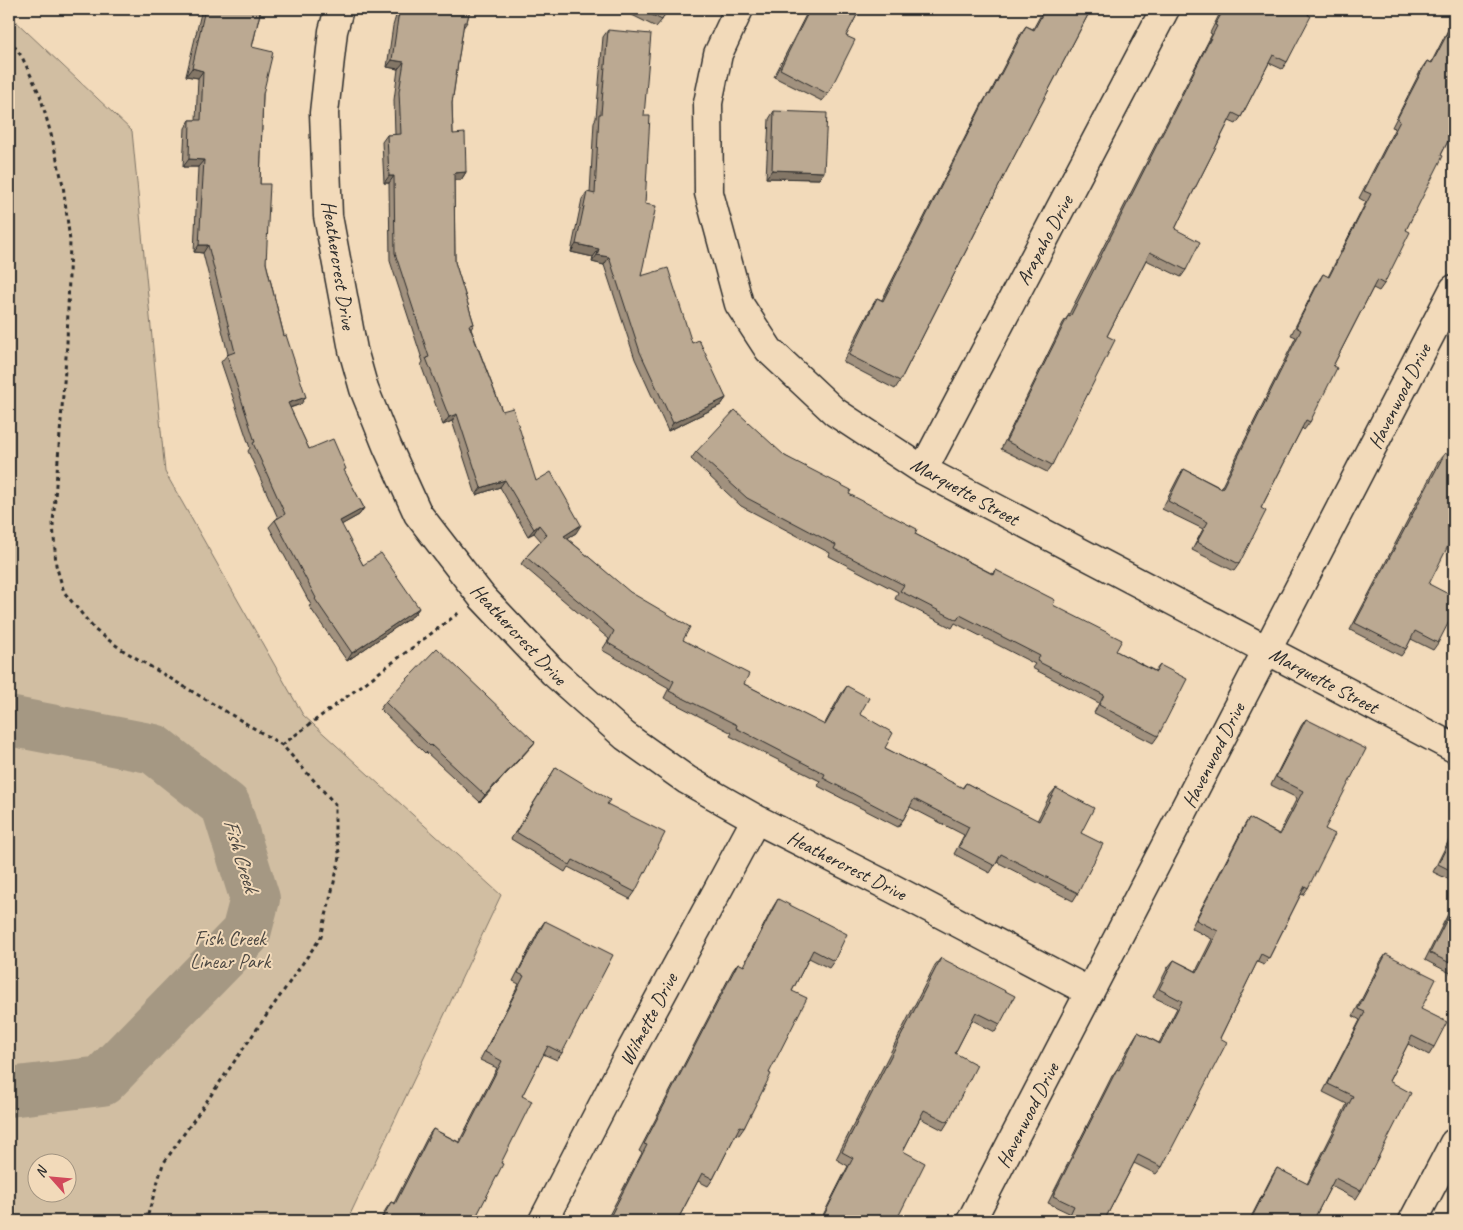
<svg xmlns="http://www.w3.org/2000/svg" width="1463" height="1230" viewBox="0 0 1463 1230" font-family="Caveat,sans-serif">
<style>
.green{fill:#d1bea2;stroke:#7e7466;fill-rule:evenodd}
.lines{fill:none;stroke-linecap:round;stroke-linejoin:round}
.river{stroke:#a59883;stroke-width:50}
.minor-casing{stroke:#2b2b2b;stroke-width:31}
.path{stroke:#2b2b2b;stroke-width:3;stroke-dasharray:4 4;stroke-linecap:butt}
.minor{stroke:#f2daba;stroke-width:28}
.wall{fill:#a1917e;stroke:#2b2b2b}
.shaded-wall{fill:#837666;stroke:#2b2b2b}
.building{fill:#bba992;stroke:#2b2b2b}
.labels{text-anchor:middle;stroke-width:4;stroke-linejoin:round;paint-order:stroke}
.street-label{font-size:20px;fill:#2b2b2b;stroke:#f2daba}
.park-label{font-size:20px;fill:#4c4843;stroke:#f2daba}
.water-label{font-size:21px;font-style:italic;fill:#4a4641;stroke:#f2daba}
</style>
<rect width="100%" height="100%" fill="#f2daba"/>
<filter id="ink" filterUnits="userSpaceOnUse"><feTurbulence type="fractalNoise" baseFrequency=".02" numOctaves="2"/><feDisplacementMap in="SourceGraphic" scale="10" xChannelSelector="R" yChannelSelector="G"/><feConvolveMatrix kernelMatrix="1 2 1 2 8 2 1 2 1" color-interpolation-filters="sRGB"/></filter>
<g filter="url(#ink)">
<path class="green" d="M9 15 132 131 165 472 303 715 501 895 347 1221H9ZM38 1162H68V1192H38Z"/>
<g class="lines">
<path class="river" d="M9 721 154 749 226 806 255 899 246 933 102 1081 9 1092"/>
<defs>
<path id="minor" d="M339 9 333 31 324 113 328 216 353 350 364 389 387 446 418 514 482 597 553 672 625 736 687 780 756 819 890 887 1090 992
M739 9 718 54 708 103 709 193 739 304 769 350 835 412 923 470 1454 748
M923 470 1165 9
M543 1221 625 1062 756 819
M971 1221 1454 289
M1413 1221 1454 1143"/>
</defs>
<use href="#minor" class="minor-casing"/>
<path class="path" d="M9 39 22 57 40 95 52 138 63 185 70 241 67 344 53 523 56 565 64 592 95 630 121 649 282 745 335 804V832L340 857 321 937 163 1164 146 1221
M282 745 460 612"/>
<use href="#minor" class="minor"/>
</g>
<path class="wall" d="M202 9H261L252 47 263 94 260 184 266 263 301 404 290 408 309 449 344 471 364 508 359 515 341 525 363 565 419 608 414 615 347 661 309 606 311 605 269 527 275 520 278 518 248 451 250 448 221 362 227 355 228 354 203 253 194 252 198 167H183L185 128 190 120H196L198 78 186 76Z
M398 9H470L467 22 463 28 452 103 453 134 466 172 461 180H454L455 262 474 324 471 329 502 411 536 481 576 533 567 538 683 640 744 684 824 725 841 694 847 686 860 714 885 748 962 788 966 783 1037 821 1050 795 1056 788 1081 833 1078 893 1073 901 997 862 990 873 954 854 964 835 910 807 903 820 898 827 818 786 820 781 730 736 732 733 664 698 669 688 602 650 609 639 521 564 526 557 541 541 534 533 528 536 500 487 476 495 452 421 443 425 421 365 423 362 390 261 389 183H384L382 142 387 135H395L394 100 398 69 387 67 393 26Z
M620 9H667L662 20 656 27Z
M809 9H860L846 36 828 94 822 101 774 77Z
M1044 9H1091L1007 170 900 381 895 389 843 362 872 306 877 298 882 300 983 102 988 94 989 95 1021 33 1026 26 1033 29Z
M1222 9H1311L1287 62 1282 69 1269 63 1241 117 1236 124 1229 121 1188 202 1175 229 1186 270 1181 277 1146 260 1107 336 1052 465 1047 472 1001 449 1063 323 1068 316 1212 34 1210 33Z
M1454 18V129L1441 155 1406 230 1384 284 1379 291 1373 288 1333 366 1310 422 1304 430 1302 428 1261 508 1239 564 1234 571 1192 550 1203 529 1162 509 1179 476 1184 469 1221 488 1296 337 1291 335 1318 282 1323 274 1328 277 1366 202 1359 198 1395 128 1392 127 1422 68 1427 61 1431 63Z
M608 30 644 116 641 276 692 343 726 398 721 405 668 431 635 359 604 265 592 262 593 257 571 252 582 199 587 192 590 193 594 122 596 118 603 37Z
M774 111 824 172 819 179 766 178 769 119Z
M696 452 785 456 915 534 993 574 996 570 1053 605 1116 651 1155 671 1160 665 1158 736 1153 743 1094 713 1099 703 1032 668 1035 664 955 623 952 628 895 599 898 592 829 556 830 553 741 506 691 459Z
M1445 453 1429 584 1438 643 1433 650 1411 639 1406 649 1401 656 1350 630 1439 460Z
M385 702 535 742 529 749 480 802 426 752 425 753 380 709Z
M1306 719 1325 829 1308 888 1303 895 1301 894 1269 958 1264 965 1257 962 1220 1038 1162 1167 1156 1174 1134 1163 1104 1221H1065L1069 1213 1048 1203 1112 1076 1117 1069 1133 1040 1138 1032 1159 1043 1177 1008 1153 997 1168 967 1174 960 1196 971 1212 939 1191 928 1244 826 1249 818 1279 834 1297 798 1271 785 1301 726Z
M556 767 607 804 635 892 630 899 568 867 565 872 511 839Z
M1454 830V882L1433 872Z
M778 899 834 961 829 968 809 958 792 991 769 1073 744 1128 739 1135 736 1134 713 1179 708 1186 698 1181 677 1221H606L642 1153 639 1151 733 970 738 963 743 966 773 907Z
M1454 902V975L1425 960Z
M545 921 562 1053 557 1060 543 1054 522 1096 501 1163 474 1221H380L386 1209 391 1202 394 1203 428 1136 433 1129 459 1142 497 1068 480 1060 519 984 513 981 540 928Z
M1386 954 1421 1009 1434 1047 1429 1055 1408 1044 1389 1081 1361 1191 1356 1199 1331 1186 1313 1221H1249L1272 1176 1277 1168 1307 1184 1347 1104 1323 1092 1360 1020 1353 1016 1381 961Z
M941 958 1000 1024 995 1032 972 1020 955 1053 948 1122 943 1130 920 1118 903 1151 896 1221H820L848 1166 836 1159 935 965Z"/>
<path class="shaded-wall" d="M392 60 404 62 398 69 387 67Z
M192 68 203 71 198 78 186 76Z
M189 159 204 160 198 167H183Z
M772 170 824 172 819 179 766 178Z
M466 172 461 180H449L454 173Z
M389 176H394L389 183H384Z
M576 244 599 249 593 257 571 252Z
M199 245H208L203 253 194 252Z
M597 255 609 257 604 265 592 262Z
M306 397 301 404 283 410 288 403Z
M726 398 721 405 668 431 673 423Z
M457 414 452 421 443 425 449 417Z
M505 480 500 487 476 495 481 488Z
M364 508 359 515 334 529 340 521Z
M539 525 534 533 528 536 534 529Z
M581 525 576 533 559 543 564 536Z
M419 608 414 615 347 661 352 653Z
M535 742 529 749 480 802 485 795Z"/>
<path class="building" d="M205 9H261L252 47 273 52 263 94 260 184H270L266 263 284 336 286 335 306 397 288 403 309 449 333 439 346 469 344 470 364 508 340 521 363 565 381 553 419 608 352 653 315 599 316 598 275 520 285 514 253 443 255 442 227 355 235 352 208 245H199L204 160 189 159 190 120H201L203 71 192 68Z
M401 9H470L467 22H464L452 103 453 134 465 133 466 172 454 173 455 262 474 324 469 325 502 411 513 408 536 481 551 472 581 525 564 536 630 592 690 627 683 640 749 674 744 684 825 725 847 686 869 698 860 714 893 733 885 748 963 788 966 783 1039 821 1056 788 1094 808 1081 833 1103 844 1078 893 1001 854 995 866 959 847 969 827 914 799 903 820 823 778 825 774 736 728 737 725 669 691 674 681 608 643 614 631 526 557 547 535 539 525 534 529 505 480 481 488 457 414 449 417 426 358 429 357 395 253 394 176H389L387 135 401 134 399 92 404 62 392 60 398 18Z
M640 9H667L662 20Z
M810 9H860L846 36 855 40 828 94 780 69Z
M1045 9H1091L1007 170 900 381 849 355 877 298 883 301 988 94 990 95 1026 26 1034 30Z
M1224 9H1311L1308 15 1311 16 1287 62 1273 55 1241 117 1233 113 1188 202 1175 229 1200 242 1186 270 1150 252 1107 336 1115 340 1052 465 1006 441 1068 316 1070 317 1217 26 1215 25Z
M1454 21V129L1441 155 1443 156 1406 230 1410 232 1384 284 1377 280 1333 366 1337 368 1310 422 1306 420 1261 508 1266 511 1239 564 1197 542 1208 522 1168 501 1184 469 1222 489 1301 330 1296 327 1323 274 1329 277 1371 194 1364 191 1400 121 1397 119 1427 61 1432 63Z
M608 30 651 34 644 116H650L645 204 656 206 641 276 668 268 692 343 699 340 726 398 673 423 640 352 609 257 597 255 599 249 576 244 587 192 595 194 599 114H601Z
M774 111 827 113 824 172 772 170Z
M735 410 785 456 851 490 849 494 917 529 915 534 994 575 996 570 1055 600 1053 605 1122 640 1116 651 1156 672 1160 665 1187 679 1158 736 1099 705 1104 695 1037 661 1040 656 960 615 957 620 900 591 904 585 834 549 836 545 747 498 696 452Z
M1445 453 1454 458V534L1429 584 1454 597V612L1438 643 1415 631 1406 649 1355 623Z
M437 648 535 742 485 795 431 745 430 746 385 702Z
M1306 719 1366 749 1325 829 1335 834 1308 888 1305 886 1269 958 1261 954 1220 1038 1227 1042 1162 1167 1138 1155 1104 1221H1067L1074 1206 1053 1196 1117 1069 1119 1070 1138 1032 1160 1044 1182 1001 1159 989 1174 960 1197 972 1218 931 1196 920 1249 818 1280 835 1303 791 1276 777Z
M556 767 610 800 607 804 665 833 635 892 573 860 570 865 516 832Z
M1454 833V872L1438 864Z
M778 899 847 934 834 961 813 950 792 991 807 998 769 1073 771 1074 744 1128 740 1126 713 1179 702 1173 677 1221H608L647 1145 644 1144 738 963 744 966Z
M1454 905V965L1430 953Z
M545 921 613 955 562 1053 548 1046 522 1096 532 1101 501 1163 503 1164 474 1221H381L391 1202 395 1204 433 1129 460 1143 502 1061 485 1052 524 976 518 973Z
M1386 954 1436 979 1421 1009 1447 1022 1434 1047 1412 1036 1389 1081 1411 1093 1361 1191 1335 1178 1313 1221H1250L1277 1168 1308 1184 1353 1096 1328 1084 1365 1012 1358 1009Z
M941 958 1015 996 1000 1024 976 1012 955 1053 977 1065 948 1122 924 1110 903 1151 925 1163 896 1221H821L853 1158 842 1152Z"/>
</g>
<g class="labels">
<g class="street-label">
<text transform="translate(1044 240) rotate(-62)" y="7">Arapaho Drive</text>
<text transform="translate(339 265) rotate(81)" y="7">Heathercrest Drive</text>
<text transform="translate(1399 396) rotate(-63)" y="7">Havenwood Drive</text>
<text transform="translate(965 491) rotate(29)" y="7">Marquette Street</text>
<text transform="translate(519 634) rotate(47)" y="7">Heathercrest Drive</text>
<text transform="translate(1324 680) rotate(28)" y="7">Marquette Street</text>
<text transform="translate(1213 755) rotate(-63)" y="7">Havenwood Drive</text>
<text transform="translate(847 865) rotate(27)" y="7">Heathercrest Drive</text>
<text transform="translate(648 1019) rotate(-62)" y="7">Wilmette Drive</text>
<text transform="translate(1027 1115) rotate(-63)" y="7">Havenwood Drive</text>
</g>
<g class="park-label">
<text x="230" y="945">Fish Creek<tspan x="230" dy="23">Linear Park</tspan></text>
</g>
<g class="water-label">
<text transform="translate(241 855) rotate(73)" y="7">Fish Creek</text>
</g>
</g>
<rect width="1463" height="1230" fill="none" stroke="#f2daba" stroke-width="30"/>
<rect x="15" y="15" width="1433" height="1200" fill="none" stroke="#2b2b2b" stroke-width="2" filter="url(#ink)"/>
<g transform="translate(52 1178) rotate(297)"><circle r="24" fill="#f2daba" stroke="#a29481"/>
<path d="M0-4L9 19L0 12L-9 19Z" fill="#d1495b"/>
<text y="-8" font-size="14" font-weight="bold" text-anchor="middle" fill="#2b2b2b">N</text>
</g>
</svg>
